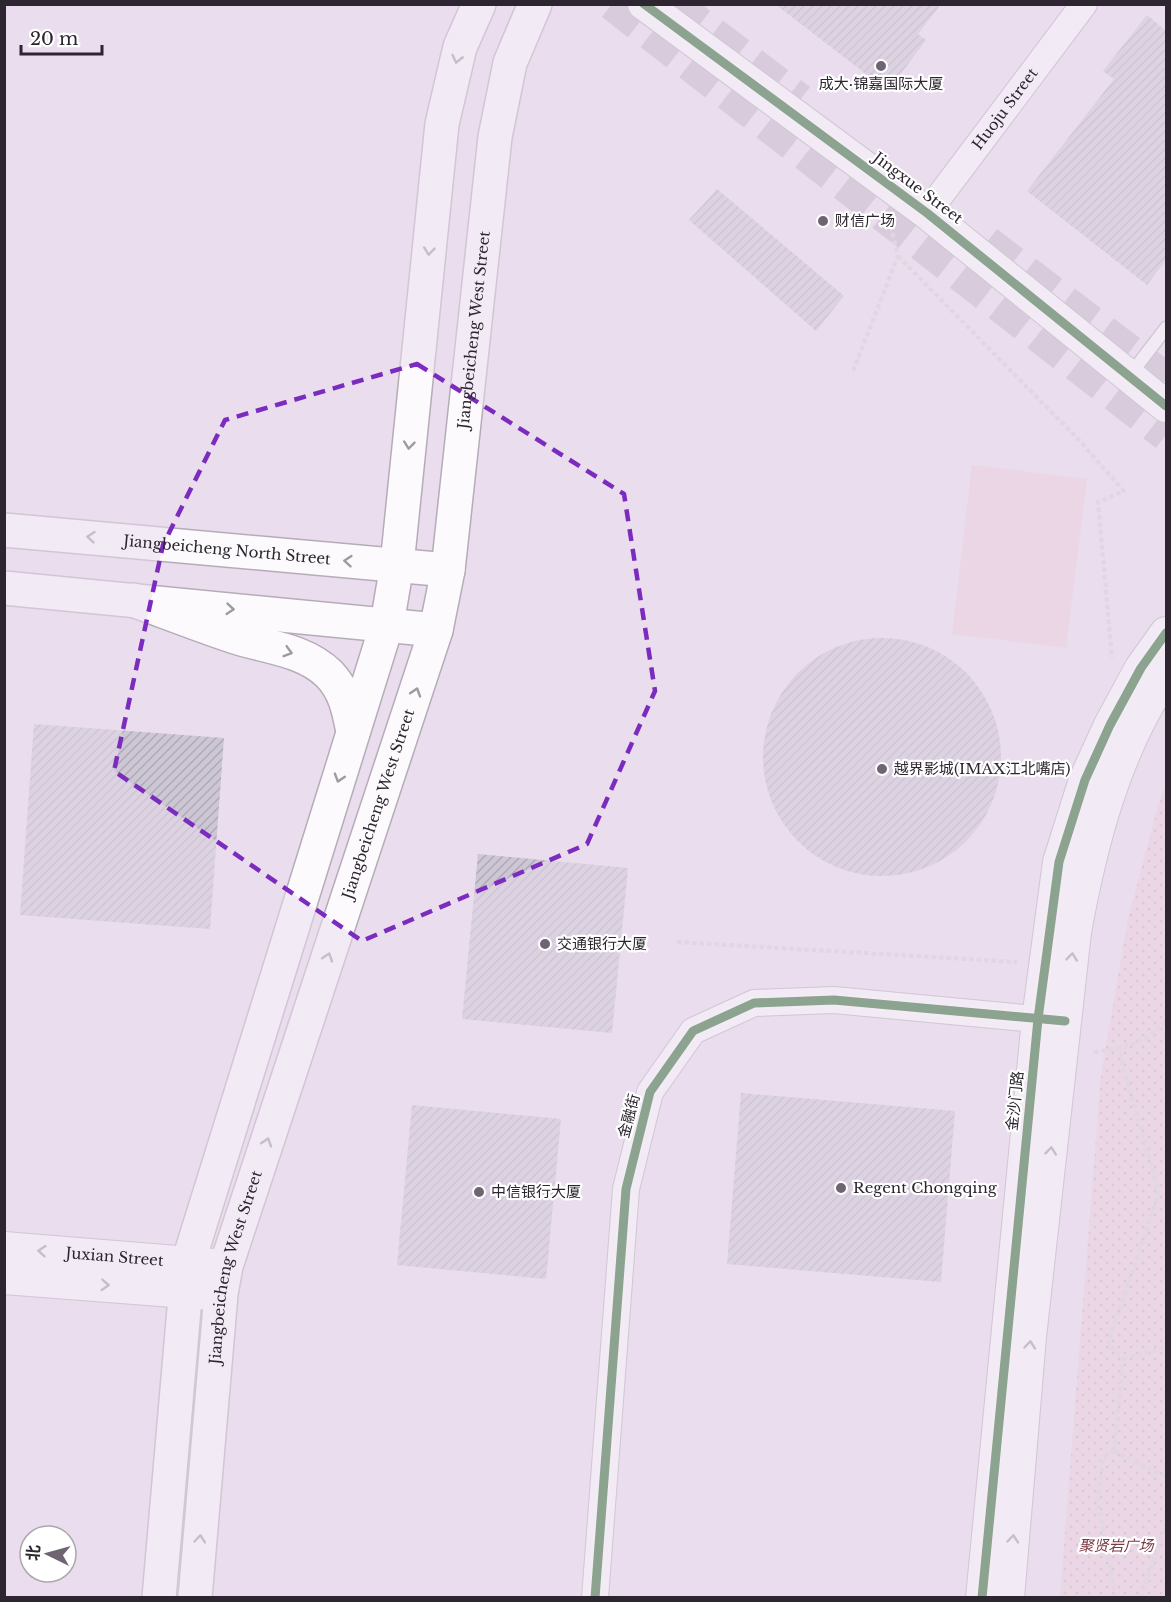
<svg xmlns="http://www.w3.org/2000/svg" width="1171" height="1602" viewBox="0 0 1171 1602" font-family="'Libre Baskerville','Noto Sans SC',serif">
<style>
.park{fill:url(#park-dots)}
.garden{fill:#eacfd9}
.building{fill:url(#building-hatch)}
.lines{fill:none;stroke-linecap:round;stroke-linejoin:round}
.primary-tunnel{stroke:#c4b8c7;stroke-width:33;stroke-dasharray:33 16;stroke-linecap:butt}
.service-casing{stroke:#b5acb8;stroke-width:15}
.minor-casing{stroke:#b5acb8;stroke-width:28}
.tertiary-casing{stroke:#b5acb8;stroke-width:34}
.secondary-casing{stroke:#b5acb8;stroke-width:36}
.primary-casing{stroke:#b5acb8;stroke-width:36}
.path{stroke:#d4d0d5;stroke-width:4;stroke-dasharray:4.5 3;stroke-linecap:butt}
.service{stroke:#fcfafc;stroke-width:12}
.minor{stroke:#fcfafc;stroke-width:26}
.tertiary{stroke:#fcfafc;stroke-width:32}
.secondary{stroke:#fcfafc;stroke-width:33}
.primary{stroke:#fcfafc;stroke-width:33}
.cycleway-casing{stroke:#fff;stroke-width:13}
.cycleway{stroke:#1b5e20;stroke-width:9}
.oneway{stroke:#9f9aa0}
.marked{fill:none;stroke:#7b2cbf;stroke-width:4.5;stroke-dasharray:12 8;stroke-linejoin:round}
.poi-dot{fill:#6f6572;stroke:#fff;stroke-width:2}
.labels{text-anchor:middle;stroke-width:4.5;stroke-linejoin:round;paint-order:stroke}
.poi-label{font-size:15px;fill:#2d252f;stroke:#fff;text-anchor:start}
.street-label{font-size:15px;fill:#2d252f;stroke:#fff}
.park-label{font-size:15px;font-style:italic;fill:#7a3944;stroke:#fff}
</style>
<defs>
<pattern id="park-dots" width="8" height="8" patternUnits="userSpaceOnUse" patternTransform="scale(1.5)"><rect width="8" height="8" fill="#eacfd9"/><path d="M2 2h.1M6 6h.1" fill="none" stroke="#c9b2bb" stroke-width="1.8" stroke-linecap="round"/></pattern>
<pattern id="building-hatch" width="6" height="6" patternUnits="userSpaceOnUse" patternTransform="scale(1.5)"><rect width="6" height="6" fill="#cdc6d4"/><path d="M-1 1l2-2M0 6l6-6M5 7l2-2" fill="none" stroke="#b0aab6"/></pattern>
</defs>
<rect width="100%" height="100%" fill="#eadded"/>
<path class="park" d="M1166 785V1597H1060L1101 1075 1128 919 1158 806Z"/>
<path class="garden" d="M972 465 1087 479 1066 648 952 634Z"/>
<path class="building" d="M775 4H941L918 34 926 40 888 91Z
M1147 15 1166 31V260L1147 285 1027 191 1114 79 1103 71Z
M717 189 844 296 816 331 689 220Z
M763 757a119 119 0 1 1 238 0a119 119 0 1 1-238 0Z
M34 724 224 738 210 929 20 915Z
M478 854 628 868 612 1033 462 1019Z
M741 1093 955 1111 941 1282 727 1264Z
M412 1105 561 1119 546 1279 397 1265Z"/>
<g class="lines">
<path class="primary-tunnel" d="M612 4 1166 435
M674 4 800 100
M987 242 1166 379"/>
<defs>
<path id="service" d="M1130 375 1166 328"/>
<g id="minor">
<path id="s1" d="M927 213 1084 4"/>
<path d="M595 1598 626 1189 650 1092 693 1031 754 1003 834 1000 1056 1021"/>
</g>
<g id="tertiary">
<path d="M644 4 927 213 1166 406"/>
<path id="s2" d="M4 1248 226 1266"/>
<path d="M4 1278 213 1294"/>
<path d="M982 1598 1038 1019 1059 862 1085 780 1110 725 1141 668 1166 633"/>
<path d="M1008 1598 1030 1337 1075 932C1091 843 1115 751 1166 675"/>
</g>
<g id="secondary">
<path id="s3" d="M4 530 448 570"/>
<path d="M4 588 436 630"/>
</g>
<g id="primary">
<path d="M133 600C166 612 199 625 232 636 264 647 304 649 329 674 345 690 349 711 353 732"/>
<path d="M159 1598 188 1263 387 624 397 565 442 124 460 47 479 4"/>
<path id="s4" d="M195 1598 221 1294 226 1266 436 630 448 570 495 137 510 63 535 4"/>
</g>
</defs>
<use href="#service" class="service-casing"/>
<use href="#minor" class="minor-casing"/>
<use href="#tertiary" class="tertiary-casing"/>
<use href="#secondary" class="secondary-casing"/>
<use href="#primary" class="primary-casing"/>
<path class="path" d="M898 256 1078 439 1124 491 1098 502 1112 658
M853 371 898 256 890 223
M677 942 1017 962
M1094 1052C1120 1049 1150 1042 1166 1021
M1123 1359 1166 1347
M1114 1451 1123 1359 1108 1343 1156 1203 1157 1190 1154 1174 1118 1049
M1114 1451 1103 1458 1098 1504 1116 1598
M1114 1451 1166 1477
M1141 1598 1166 1523"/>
<use href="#service" class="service"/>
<use href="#minor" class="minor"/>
<use href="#tertiary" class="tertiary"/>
<use href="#secondary" class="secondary"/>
<use href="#primary" class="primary"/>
<defs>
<path id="cycleway" d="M644 4 927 213 1166 406
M595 1598 626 1189 650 1092 693 1031 754 1003 834 1000 1065 1021
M982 1598 1038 1019 1059 862 1085 780 1110 725 1141 668 1166 633"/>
</defs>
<use href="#cycleway" class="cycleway-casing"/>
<use href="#cycleway" class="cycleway"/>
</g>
<defs><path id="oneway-chevron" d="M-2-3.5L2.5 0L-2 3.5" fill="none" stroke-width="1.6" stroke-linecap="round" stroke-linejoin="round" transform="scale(1.5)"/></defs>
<g class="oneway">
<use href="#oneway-chevron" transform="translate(457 59) rotate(103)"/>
<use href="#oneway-chevron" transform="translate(429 251) rotate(96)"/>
<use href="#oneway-chevron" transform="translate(409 445) rotate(96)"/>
<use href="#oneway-chevron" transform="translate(91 537) rotate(-175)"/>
<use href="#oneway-chevron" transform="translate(348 561) rotate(-175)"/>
<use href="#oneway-chevron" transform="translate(230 609) rotate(5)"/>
<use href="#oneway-chevron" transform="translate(288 652) rotate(16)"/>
<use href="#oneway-chevron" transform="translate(416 692) rotate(-72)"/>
<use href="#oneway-chevron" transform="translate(339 778) rotate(107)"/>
<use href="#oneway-chevron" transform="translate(328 957) rotate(-72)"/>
<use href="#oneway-chevron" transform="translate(1072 957) rotate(-84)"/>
<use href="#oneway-chevron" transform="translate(267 1142) rotate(-72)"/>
<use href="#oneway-chevron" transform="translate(1051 1151) rotate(-84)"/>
<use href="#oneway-chevron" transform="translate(42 1251) rotate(-175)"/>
<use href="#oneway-chevron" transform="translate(105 1285) rotate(4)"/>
<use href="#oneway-chevron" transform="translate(1030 1345) rotate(-85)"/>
<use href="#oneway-chevron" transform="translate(200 1539) rotate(-85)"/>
<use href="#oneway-chevron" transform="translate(1013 1539) rotate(-85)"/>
</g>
<path d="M0 0H1171V1602H0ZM417 364 624 494 655 691 587 844 362 941 114 771 163 545 225 420Z" fill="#eadded" fill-opacity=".55" fill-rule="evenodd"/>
<path class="marked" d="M417 364 624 494 655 691 587 844 362 941 114 771 163 545 225 420Z"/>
<g class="poi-dot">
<circle cx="881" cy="66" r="6"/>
<circle cx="823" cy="221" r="6"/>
<circle cx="882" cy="769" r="6"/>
<circle cx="545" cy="944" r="6"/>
<circle cx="841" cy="1188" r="6"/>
<circle cx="479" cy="1192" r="6"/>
</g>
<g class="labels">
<g class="poi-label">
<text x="881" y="89" text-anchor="middle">成大·锦嘉国际大厦</text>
<text x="835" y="226">财信广场</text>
<text x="894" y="774">越界影城(IMAX江北嘴店)</text>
<text x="557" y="949">交通银行大厦</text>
<text x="853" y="1193">Regent Chongqing</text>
<text x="491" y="1197">中信银行大厦</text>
</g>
<g class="street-label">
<text dy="5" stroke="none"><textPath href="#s1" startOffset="130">Huoju Street</textPath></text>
<text transform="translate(918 188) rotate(37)" y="5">Jingxue Street</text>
<text dy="5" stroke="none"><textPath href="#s4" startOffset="1306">Jiangbeicheng West Street</textPath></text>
<text dy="5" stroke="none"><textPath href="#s3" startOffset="224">Jiangbeicheng North Street</textPath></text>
<text dy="5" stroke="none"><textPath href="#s4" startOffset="820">Jiangbeicheng West Street</textPath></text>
<text transform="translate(1015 1101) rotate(-84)" y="5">金沙门路</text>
<text transform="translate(629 1116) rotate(-75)" y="5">金融街</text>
<text dy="5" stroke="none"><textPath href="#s2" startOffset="111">Juxian Street</textPath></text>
<text dy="5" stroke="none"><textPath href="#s4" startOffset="334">Jiangbeicheng West Street</textPath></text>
</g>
<g class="park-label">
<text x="1116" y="1551">聚贤岩广场</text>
</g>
</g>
<rect width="1171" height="1602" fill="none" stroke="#2d252f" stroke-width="12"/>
<g transform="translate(48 1554) rotate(275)"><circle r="28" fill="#ffffff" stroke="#aba8ac" stroke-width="1.5"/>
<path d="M0-4.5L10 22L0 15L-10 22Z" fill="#6f6572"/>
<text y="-9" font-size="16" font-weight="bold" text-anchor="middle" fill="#2d252f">北</text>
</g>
<path d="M21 45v9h81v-9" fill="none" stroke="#2d252f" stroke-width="3"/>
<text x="30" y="45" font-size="18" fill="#2d252f" stroke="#ffffff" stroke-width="4.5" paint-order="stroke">20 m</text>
</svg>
